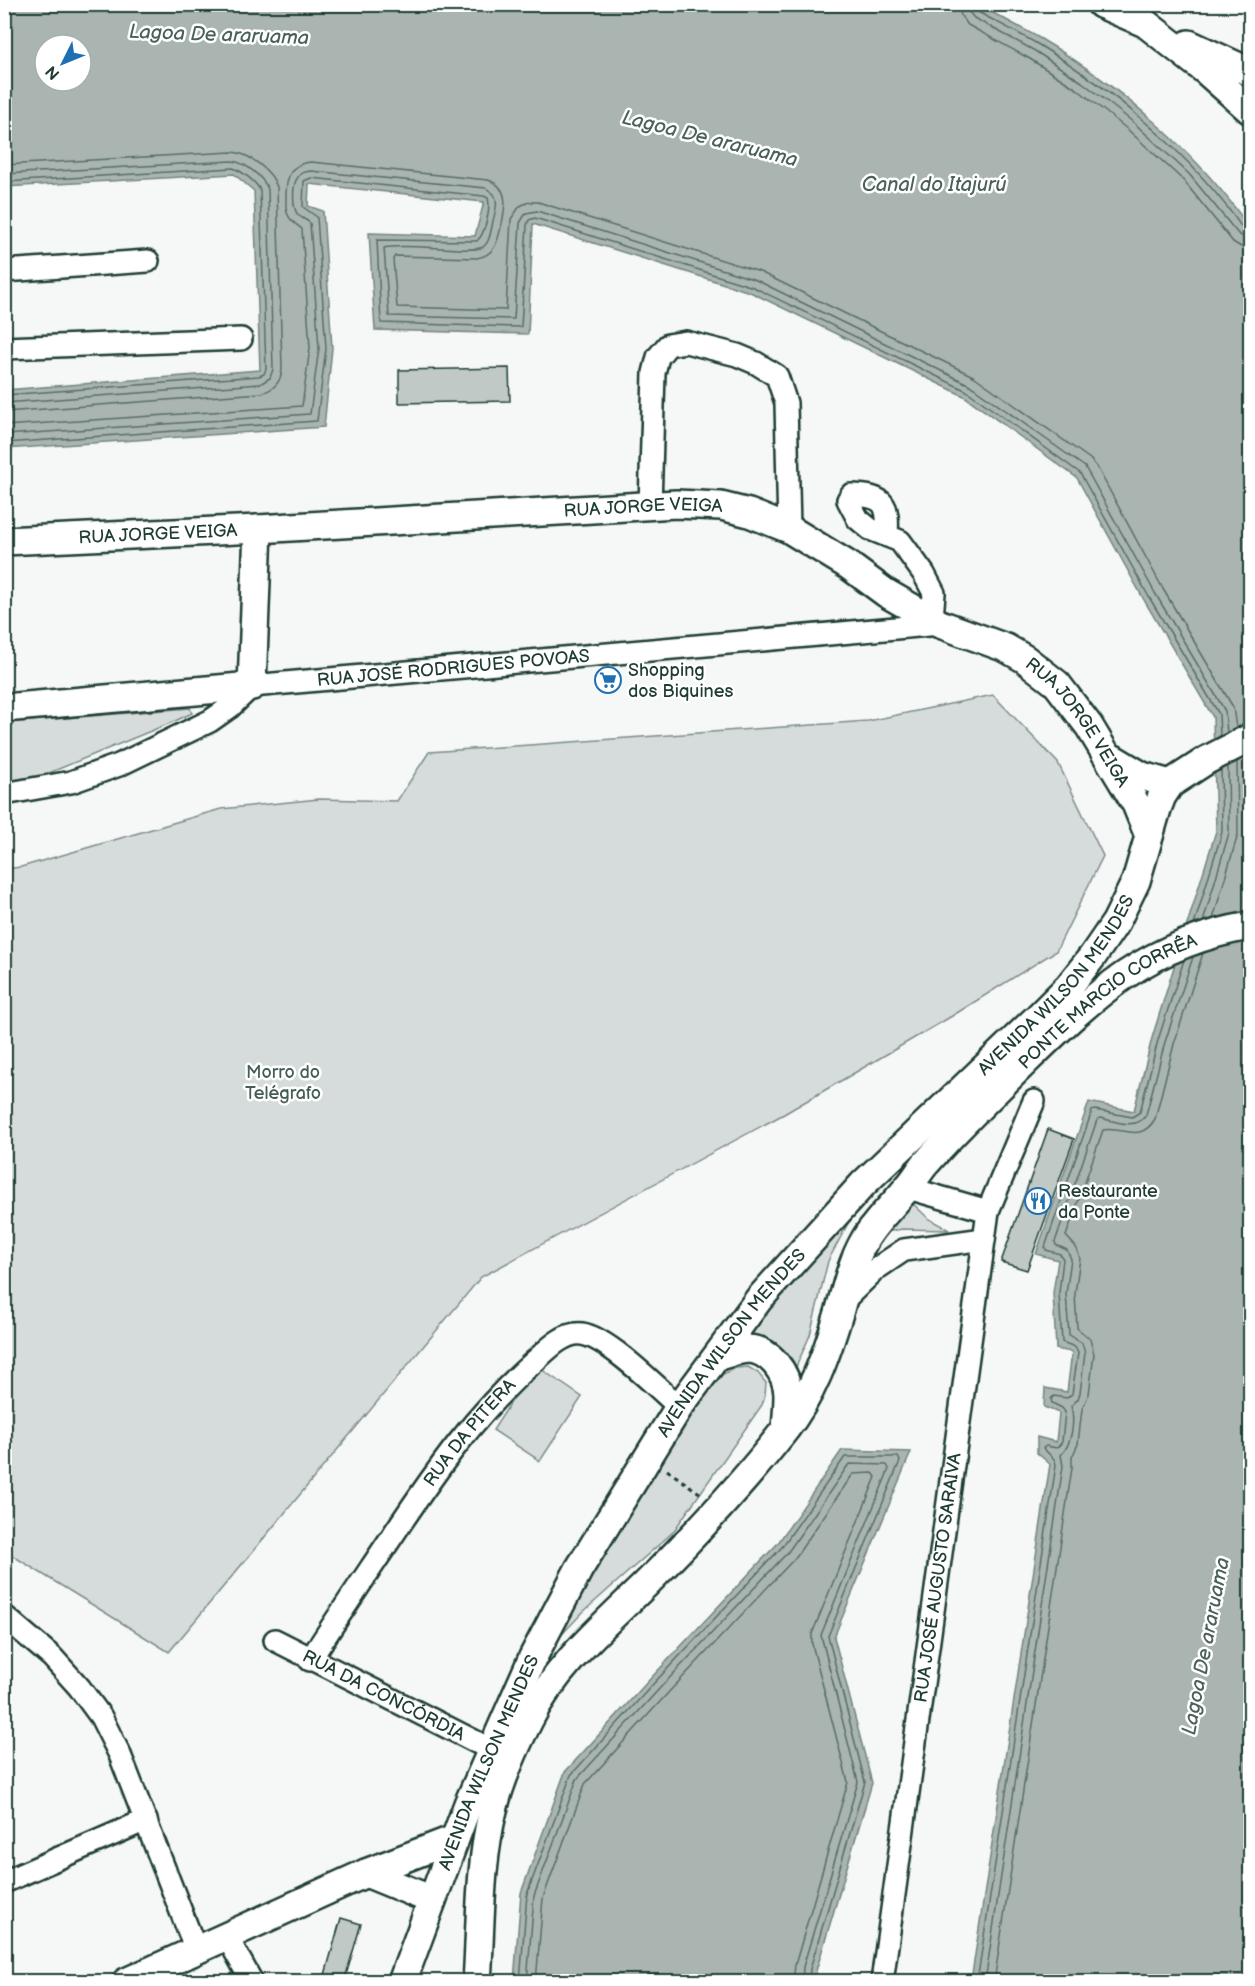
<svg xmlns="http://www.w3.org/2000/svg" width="1255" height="1986" viewBox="0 0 1255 1986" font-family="'Balsamiq Sans',sans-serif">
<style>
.green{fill:#d6dcdb;stroke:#7a8c88;stroke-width:1.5}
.water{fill:#aab5b1;stroke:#72857f;stroke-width:1.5;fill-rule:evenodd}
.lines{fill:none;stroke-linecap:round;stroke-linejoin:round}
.shore{stroke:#576d66;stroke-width:1.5}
.building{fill:#c0c9c6;stroke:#1f3d34;stroke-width:1.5}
.minor-casing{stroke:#1f3d34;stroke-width:26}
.major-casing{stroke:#1f3d34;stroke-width:32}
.path{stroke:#1f3d34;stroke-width:3;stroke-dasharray:4.5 4.5;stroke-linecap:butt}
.minor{stroke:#fff;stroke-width:21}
.major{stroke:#fff;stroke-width:27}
.labels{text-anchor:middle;stroke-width:5;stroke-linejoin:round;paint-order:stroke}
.street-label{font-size:18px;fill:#1f3d34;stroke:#fff}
.poi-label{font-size:18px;fill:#1f3d34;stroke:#fff;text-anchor:start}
.park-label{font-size:18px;fill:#445d55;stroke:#fff}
.water-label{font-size:20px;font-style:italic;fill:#49615a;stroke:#fff}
</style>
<rect width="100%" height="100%" fill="#f6f7f7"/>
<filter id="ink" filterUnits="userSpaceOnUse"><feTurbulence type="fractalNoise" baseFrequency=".0167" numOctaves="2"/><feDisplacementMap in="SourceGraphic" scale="12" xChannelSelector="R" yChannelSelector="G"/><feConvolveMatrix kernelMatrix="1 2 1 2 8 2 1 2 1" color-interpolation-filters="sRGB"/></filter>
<g filter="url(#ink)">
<path class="green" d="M993 695 1058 763 1103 856 1056 951 952 1016 784 1114 481 1277 169 1652 5 1551V869L21 867 221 809 319 799 397 801 429 752 868 721Z
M190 708 192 713 175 721 27 782 5 784V723Z
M861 1199 828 1261 810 1335 792 1376 738 1336Z
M910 1201 929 1219 949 1230 902 1229 881 1233Z
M535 1365 582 1397 540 1461 493 1430Z
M748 1367 758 1373 766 1383 765 1395 762 1405 673 1532 583 1612 534 1664 629 1509 702 1397 723 1374 736 1368Z"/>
<path class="water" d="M977 4C998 16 1020 27 1041 39 1117 84 1202 156 1250 229V1981H971L1050 1464 1037 1453V1437L1056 1442 1059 1413 1044 1407 1045 1388 1067 1392 1072 1352 1056 1349 1053 1293 1058 1260 1036 1254 1089 1102 1134 1111 1152 1038 1216 831 1213 717 1144 600 1077 478 964 396 750 292 533 224 528 334 375 330 369 233 475 236 484 202 309 184 308 206 323 211 332 348 324 427 5 449V390L260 370 254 191 234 174 5 187V5ZM45 45H81V81H45Z
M842 1450 911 1452 834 1637 872 1783 816 1971 815 1981H514L521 1893 565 1772 651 1678 778 1543Z"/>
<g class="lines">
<path class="shore" d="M959 4 961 16 968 25 1030 59 1077 89 1127 129 1183 180 1233 242 1241 247 1250 248
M968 4 969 12 974 18 1035 51 1082 82 1133 122 1189 174 1239 235 1250 239
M975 4 978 12C998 23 1019 33 1039 45 1113 89 1194 157 1243 229L1250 231
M4 165 232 152C249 153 272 171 277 187L282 369C281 382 274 390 261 393L4 412
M4 174 232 161C245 162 263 177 268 189L273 369 270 378 260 384 4 403
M4 182 233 168C242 171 256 182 260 190L266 369 264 374 259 376 4 395
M4 426 302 406 310 348 302 229C297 225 291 222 288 215 285 209 286 203 286 196 286 178 290 163 311 162L488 180C509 187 506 205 502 223 498 239 496 255 477 258L395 256 393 259 397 307 506 310 511 219 520 206 529 202H538L760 272 975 377 1090 459 1097 467 1163 589 1233 707 1236 728
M4 435 310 414 319 348 310 223C307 220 301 218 298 215 292 208 292 184 298 177 301 172 305 172 311 171L486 188 494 194C499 203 495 212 493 221 491 230 490 242 483 247 471 254 405 242 384 248L389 316 514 319 520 223 526 213 537 211 756 280 970 385 1085 467 1155 593 1225 711 1227 733
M4 443 317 421 326 348 317 217 303 207 304 181 311 178 484 196 488 198C491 209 485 234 477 241L377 240 381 323 521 327 527 225 529 220 535 218 753 287 967 391 1080 473 1149 597 1219 714 1220 737
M1213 919 1238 834 1237 762
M1203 922 1229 833 1228 766
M1194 925 1222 832 1221 770
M520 1982 527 1894 571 1775 655 1682 782 1547 845 1457H898L900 1461 828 1636 865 1782 810 1969 809 1982
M527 1982 534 1896 577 1779 661 1687 788 1552 849 1464 887 1465 889 1469 821 1635 858 1782 803 1967 802 1982
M536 1982 543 1898 585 1784 668 1693 795 1558 853 1474 873 1473 876 1477 812 1634V1644L848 1782 795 1965 793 1982
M977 1982 1056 1465 1055 1460 1043 1448 1046 1446 1057 1448 1062 1442 1065 1412 1062 1408 1052 1403 1051 1399 1054 1396 1067 1398 1072 1394 1078 1353 1075 1347 1062 1342 1059 1293 1063 1259 1060 1254 1046 1250 1045 1247 1092 1111 1095 1110 1132 1117 1140 1112 1158 1040 1184 960
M985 1982 1063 1466 1061 1455C1072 1444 1075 1421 1071 1406L1078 1399 1080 1393 1085 1353 1082 1343 1069 1335 1066 1294 1071 1259 1067 1250 1056 1245 1055 1242 1097 1120 1100 1118C1115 1121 1136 1131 1146 1115L1165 1042 1193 957
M994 1982 1072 1468V1457L1078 1444 1082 1409 1089 1394 1094 1354 1090 1339 1077 1328 1075 1294 1080 1258 1076 1247 1066 1236 1103 1130C1123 1126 1140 1144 1155 1119L1174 1044 1203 953"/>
</g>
<path class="building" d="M509 368 510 401 399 403V370Z
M1048 1129 1074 1139 1027 1270 1001 1262Z
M341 1918 361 1924 344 1982H323Z"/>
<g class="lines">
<defs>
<g id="minor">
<path d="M4 271 148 261"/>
<path d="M4 348 241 339"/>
<path d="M650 506 654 373 658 357 668 345 686 342 737 355 756 363 777 376 786 403 789 529"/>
<path d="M887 536C889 503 885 496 851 495L848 500 858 519 870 529 900 541 924 574 934 593 932 619"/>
<path id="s1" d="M4 794 71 782 119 765 210 721 230 707 252 686 940 624"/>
<path d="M908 1188 988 1211"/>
<path d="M843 1301 876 1269 904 1250 984 1239"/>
<path d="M4 1616 52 1657 79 1687 101 1717 120 1755 196 1950"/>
<path id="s2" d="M275 1640 492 1750"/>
<path id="s3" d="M310 1660C337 1618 365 1577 393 1535 435 1472 478 1410 536 1360 548 1349 564 1332 582 1334 607 1337 659 1389 679 1407"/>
<path d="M4 1882 146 1820"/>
<path d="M226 1935 252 1982"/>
<path id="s4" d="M882 1982 988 1211 1034 1101"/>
</g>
<g id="major">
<path d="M1101 4 1145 23 1205 70 1250 110"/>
<path d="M1189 44 1250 72"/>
<path id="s5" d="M4 541 258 529 676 504 721 506 749 513 789 529 848 565 886 593 940 624 1006 648 1025 659 1057 684 1089 726 1136 804 1149 836"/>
<path d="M4 708 252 686 258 529"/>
<path d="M1112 758 1142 776 1170 784"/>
<path d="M719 1356C728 1353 738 1350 747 1349 770 1349 787 1373 788 1394 788 1405 787 1417 786 1428"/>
<path d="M366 1873 432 1900"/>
<path d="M126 1982 366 1873 454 1839"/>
<path id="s6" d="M402 1982 468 1804 533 1657 579 1569 679 1407 759 1299 825 1226 863 1184 1038 1017 1069 986 1092 957 1116 922 1136 881 1157 809 1162 796 1170 784 1207 760 1250 738"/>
<path id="s7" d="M477 1982C481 1925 479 1866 493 1810 501 1778 514 1749 529 1720 555 1667 603 1626 645 1585 694 1536 741 1486 784 1431 812 1396 826 1356 839 1313 846 1289 851 1264 864 1241 875 1221 893 1206 907 1188 915 1180 920 1169 928 1161 958 1126 992 1095 1025 1062 1096 993 1148 943 1250 926"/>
</g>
</defs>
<use href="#minor" class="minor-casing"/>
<use href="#major" class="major-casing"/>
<path class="path" d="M667 1470 701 1494"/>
<use href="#minor" class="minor"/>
<use href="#major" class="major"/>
</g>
</g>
<defs>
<symbol id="supermarket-ring" viewBox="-11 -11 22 22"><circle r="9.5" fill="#fff" stroke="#1f6fb2" stroke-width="1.5"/><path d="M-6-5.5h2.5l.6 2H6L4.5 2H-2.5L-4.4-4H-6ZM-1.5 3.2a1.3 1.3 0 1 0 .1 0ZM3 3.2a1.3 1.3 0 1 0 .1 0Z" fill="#1f6fb2"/></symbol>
<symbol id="restaurant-ring" viewBox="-11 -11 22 22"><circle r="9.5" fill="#fff" stroke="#1f6fb2" stroke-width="1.5"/><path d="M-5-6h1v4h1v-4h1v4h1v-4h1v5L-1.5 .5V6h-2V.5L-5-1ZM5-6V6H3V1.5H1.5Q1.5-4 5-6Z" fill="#1f6fb2"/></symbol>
</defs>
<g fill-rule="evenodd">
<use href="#supermarket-ring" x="593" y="665" width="30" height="30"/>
<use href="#restaurant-ring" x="1023" y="1186" width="30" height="30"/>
</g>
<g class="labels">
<g class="street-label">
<text dy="6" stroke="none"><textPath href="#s5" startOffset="640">RUA JORGE VEIGA</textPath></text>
<text dy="6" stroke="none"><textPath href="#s5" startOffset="154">RUA JORGE VEIGA</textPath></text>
<text dy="6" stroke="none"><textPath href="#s1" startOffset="477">RUA JOSÉ RODRIGUES POVOAS</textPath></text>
<text dy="6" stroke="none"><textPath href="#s5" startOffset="1144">RUA JORGE VEIGA</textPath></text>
<text dy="6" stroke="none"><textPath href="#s6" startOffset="1208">AVENIDA WILSON MENDES</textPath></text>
<text dy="6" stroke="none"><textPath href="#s7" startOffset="1209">PONTE MARCIO CORRÊA</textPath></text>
<text dy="6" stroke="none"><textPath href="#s6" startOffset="723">AVENIDA WILSON MENDES</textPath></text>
<text dy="6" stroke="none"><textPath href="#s3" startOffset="278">RUA DA PITERA</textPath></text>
<text dy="6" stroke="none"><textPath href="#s4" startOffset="408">RUA JOSÉ AUGUSTO SARAIVA</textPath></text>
<text dy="6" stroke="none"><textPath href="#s2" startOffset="122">RUA DA CONCÓRDIA</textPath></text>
<text dy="6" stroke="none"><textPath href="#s6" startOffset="236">AVENIDA WILSON MENDES</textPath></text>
</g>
<g class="poi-label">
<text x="628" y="676">Shopping<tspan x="628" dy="21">dos Biquines</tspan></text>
<text x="1058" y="1197">Restaurante<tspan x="1058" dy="21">da Ponte</tspan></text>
</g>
<g class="park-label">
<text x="283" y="1078">Morro do<tspan x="283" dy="21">Telégrafo</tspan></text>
</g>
<g class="water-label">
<text transform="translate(219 34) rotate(2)" y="7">Lagoa De araruama</text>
<text transform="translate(710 138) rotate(14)" y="7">Lagoa De araruama</text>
<text x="934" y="191">Canal do Itajurú</text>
<text transform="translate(1205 1646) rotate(-79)" y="7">Lagoa De araruama</text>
</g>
</g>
<rect width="1255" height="1986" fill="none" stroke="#fff" stroke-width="24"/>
<rect x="12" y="12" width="1231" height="1962" fill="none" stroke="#1f3d34" stroke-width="2" filter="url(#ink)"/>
<g transform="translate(63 63) rotate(227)"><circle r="28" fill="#ffffff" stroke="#a5b1ae" stroke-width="1.5"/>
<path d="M0-4.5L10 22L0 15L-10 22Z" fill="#1f6fb2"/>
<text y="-9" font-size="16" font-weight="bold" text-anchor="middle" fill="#1f3d34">N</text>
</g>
</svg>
